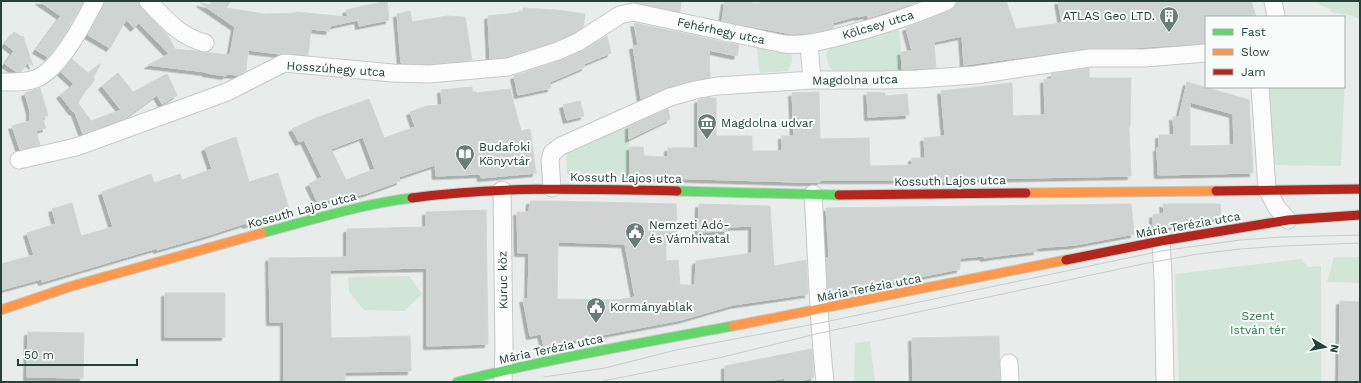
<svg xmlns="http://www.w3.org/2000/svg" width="1361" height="383" viewBox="0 0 1361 383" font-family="'Work Sans',sans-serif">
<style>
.green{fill:#d1e6d8}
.building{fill:#cfd4d2;stroke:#d1d6d4;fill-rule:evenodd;filter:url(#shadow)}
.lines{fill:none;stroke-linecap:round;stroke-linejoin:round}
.street-casing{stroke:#c5cac8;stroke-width:19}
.fast-casing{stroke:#c3cbc8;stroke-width:11}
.slow-casing{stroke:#c3cbc8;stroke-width:11}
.jam-casing{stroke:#c3cbc8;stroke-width:11}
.street{stroke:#fcfcfc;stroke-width:17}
.fast{stroke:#63d668;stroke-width:9}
.slow{stroke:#ff974d;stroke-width:9}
.jam{stroke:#b3261e;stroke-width:9}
.tram{stroke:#c9cdcc;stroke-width:1}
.labels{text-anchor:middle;stroke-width:4;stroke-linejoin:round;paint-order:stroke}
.poi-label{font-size:12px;fill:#24423a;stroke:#f7fbf9;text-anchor:start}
.street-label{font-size:12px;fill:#24423a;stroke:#f7fbf9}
.park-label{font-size:12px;fill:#2d7a4b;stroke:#f7fbf9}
</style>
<defs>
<filter id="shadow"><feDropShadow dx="-3.5" dy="3.5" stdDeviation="0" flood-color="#0004"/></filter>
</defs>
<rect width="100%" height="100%" fill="#e8edeb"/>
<path class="green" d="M1317 1H1360V19L1349 15 1331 12 1330 9 1318 4Z
M899 29 903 71 833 70 829 67 826 54 830 48Z
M756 42 787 50C795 57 792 62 788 71L760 73Z
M1344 73 1345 78 1341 166 1274 165 1269 87H1344Z
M629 125 630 177 567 174 566 153Z
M1334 257H1360V283L1327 282Z
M1301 259 1308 267 1321 266V382H1179L1175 274Z
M409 276 422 294 404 311 364 310 349 292 348 277Z
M870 341 875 382H854L855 343Z"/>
<path class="building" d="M39 1H84L62 39 48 57 36 50 61 16Z
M105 1H138L141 8 167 34 175 49 230 55 235 27 200 3 210 5 213 1H231L226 8 264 14 296 13V12L348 17 346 10 387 1 389 20 359 26 358 20 330 26 329 31 311 29 308 55 285 53 280 54 248 50 246 71 238 75 226 74V76L206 73V72L148 65 169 54 139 23 134 28 126 20 110 48 88 35 104 6Z
M631 1H681L680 12 631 2Z
M725 1H744L757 4 762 1H921L868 18 867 15 858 17V16L832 23 834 28 811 33 792 34 722 21Z
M957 1H1006L1016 29 1062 23 1058 1H1251L1256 17H1206V43L1130 48H1089L964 65 962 36 934 42 936 68 902 69 901 52 912 51 906 28 951 10 955 7Z
M523 8 556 10 585 14 583 27 573 33 554 42 506 57 490 59 488 16 523 12Z
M410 11 412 22 447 16 465 17 472 60 429 64 401 63 397 14Z
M634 23 739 45 737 56 709 50 710 77 667 87 641 99 633 46 638 45Z
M14 32 22 37 23 36 33 66 28 62 21 72H17L5 64 14 51 5 44Z
M607 36 611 53 584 64 585 67 550 82 551 88 518 95 514 76 562 60 583 50Z
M72 59 88 73 101 63 93 78 95 79 90 86 89 85 78 103 91 121 121 110 102 86 118 73 133 92 167 74 177 95 162 104 157 95 125 118 83 134 74 110 73 112 60 95 74 84 61 72Z
M1089 68V78H1131L1130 127H1129L1131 176 974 179V181L909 182V180H820V182H798L630 177V147H643L644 156 668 157V148H698V100L710 97V98H716V136H752V151H782V136H794L792 93 819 92 820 139 869 138 870 166 912 165V158H925L924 138 945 136 941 91 1012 83 1013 116 1045 115 1044 80 1052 79 1051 74Z
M1187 82 1249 100 1253 173 1158 175 1157 148H1159V135H1174L1173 117H1179ZM1190 102 1233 114 1234 145 1190 146Z
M472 87V92H476L477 93 510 89 521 131 530 129 536 173 481 178 480 174 436 176 435 165 399 177 400 181 367 193 356 196 355 194 318 203 309 184 322 177 304 140 299 142 292 129 316 118 369 99 384 138 415 127 410 112 427 106 442 105 441 90ZM363 137 375 169 346 180 331 149Z
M40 88 48 116 42 117 46 128 36 131 40 145 20 150 12 126 30 121V111L25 93Z
M867 92 885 93V96L907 94 909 115 868 117Z
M580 101 584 116 567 120 563 105Z
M668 109 670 119 629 139V126Z
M236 137 249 182 278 173 290 212 246 225V223L206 236 157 250V248L42 282 41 279 1 290V264L34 255 27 233 56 224 52 209 72 203 81 236 113 227 102 192 151 174 154 183 180 174 182 180 212 169 205 148Z
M530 201H552L676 204 677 232H666V261L678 260 680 285H695L696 261 752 253V226L728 227 727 231 698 232 699 204 770 206 774 266 806 260 808 294 733 305 681 320 544 346 541 334 530 336 523 299H528L529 253H518L517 212H529ZM558 242 625 244 635 297 618 300 557 299Z
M1131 204 1134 234 1075 245 1036 248 1037 251 997 256 984 258 983 256 960 258V269L833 294 828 291 826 258 829 257 826 208Z
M1163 204H1220L1221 217 1153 230V215L1164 213Z
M486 210 488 344 427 346V268L330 270 331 338 410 336 411 371 345 372V380L284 381V322H270L269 258 347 257V229L426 227V212Z
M165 293H225V337H165Z
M1340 301 1360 302V382H1339Z
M28 332 84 333 83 378 27 377Z
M999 336 1000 382H913L912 338Z
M812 349 814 377 797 382H785V378L763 382H725V366Z"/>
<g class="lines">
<defs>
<path id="street" d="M148 1C167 20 179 36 205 43
M1273 1 1276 17
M809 44 812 80
M1 82C12 82 25 83 35 79 59 71 84 22 95 1
M1260 87 1267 189 1277 208 1288 220
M19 160 76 147 227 92 284 63 393 73 429 74 508 67 558 51 578 42 620 15 633 12 784 44C804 46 822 41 842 36 877 27 913 16 947 1
M552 188 550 160 552 153 561 146 670 97 695 90 717 86 812 80H882L917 79 975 75 1090 58H1144L1206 53
M502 190 504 347 503 382
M813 194C817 257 818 320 825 382
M1161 241 1163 277 1165 382
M1009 363 1010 382"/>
<path id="fast" d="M677 191 839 195
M262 233C312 220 361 204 412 198
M457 382C548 359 641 343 733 326"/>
<path id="slow" d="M1026 193 1216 191
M1 310 72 286 262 233
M733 326 1066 260"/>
<path id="jam" d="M1216 191 1360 189
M839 195 1026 193
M412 198C500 186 588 189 677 191
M1066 260 1161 241 1288 220 1360 215"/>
</defs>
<use href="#street" class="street-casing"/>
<use href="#fast" class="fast-casing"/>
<use href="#slow" class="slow-casing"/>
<use href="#jam" class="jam-casing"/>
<use href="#street" class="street"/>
<use href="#fast" class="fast"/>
<use href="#slow" class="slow"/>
<use href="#jam" class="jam"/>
<path class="tram" d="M544 377 605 368 676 350 820 323 1161 251 1240 240 1282 237 1360 235
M598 382 723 357 820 333 1143 264 1198 254 1240 249 1282 246 1360 243"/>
</g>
<defs>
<symbol id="building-pin" viewBox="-11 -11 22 30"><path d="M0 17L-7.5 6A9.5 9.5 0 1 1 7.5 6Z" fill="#697e78" stroke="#f7fbf9"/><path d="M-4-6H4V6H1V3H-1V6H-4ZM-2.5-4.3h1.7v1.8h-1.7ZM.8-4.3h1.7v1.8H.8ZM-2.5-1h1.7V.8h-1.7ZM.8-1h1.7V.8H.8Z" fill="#fff"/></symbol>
<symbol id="museum-pin" viewBox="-11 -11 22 30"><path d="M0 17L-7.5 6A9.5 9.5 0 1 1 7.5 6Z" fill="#697e78" stroke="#f7fbf9"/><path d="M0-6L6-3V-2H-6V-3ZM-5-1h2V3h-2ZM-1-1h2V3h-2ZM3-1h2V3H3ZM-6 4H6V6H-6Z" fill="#fff"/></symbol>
<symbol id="library-pin" viewBox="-11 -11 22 30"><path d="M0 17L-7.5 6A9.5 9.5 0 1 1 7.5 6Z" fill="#697e78" stroke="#f7fbf9"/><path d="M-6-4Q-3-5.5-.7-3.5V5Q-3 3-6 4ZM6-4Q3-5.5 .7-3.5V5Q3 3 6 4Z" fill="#fff"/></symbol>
<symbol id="civic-pin" viewBox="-11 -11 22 30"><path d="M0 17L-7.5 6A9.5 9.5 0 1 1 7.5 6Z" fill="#697e78" stroke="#f7fbf9"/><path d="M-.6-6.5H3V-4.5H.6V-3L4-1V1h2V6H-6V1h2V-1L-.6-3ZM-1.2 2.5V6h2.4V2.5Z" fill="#fff"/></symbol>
</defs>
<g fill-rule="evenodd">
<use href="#building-pin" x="1158" y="5" width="22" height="30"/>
<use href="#museum-pin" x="696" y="112" width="22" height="30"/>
<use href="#library-pin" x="454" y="143" width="22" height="30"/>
<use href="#civic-pin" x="624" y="221" width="22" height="30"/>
<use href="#civic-pin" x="585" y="296" width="22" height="30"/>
</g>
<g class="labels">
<g class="poi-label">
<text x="1155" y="20" text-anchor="end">ATLAS Geo LTD.</text>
<text x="721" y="127">Magdolna udvar</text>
<text x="479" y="151">Budafoki<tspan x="479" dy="14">Könyvtár</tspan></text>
<text x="649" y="229">Nemzeti Adó-<tspan x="649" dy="14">és Vámhivatal</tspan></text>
<text x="610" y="311">Kormányablak</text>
</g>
<g class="street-label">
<text transform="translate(878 25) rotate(-17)" y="4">Kölcsey utca</text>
<text transform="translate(721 31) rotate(12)" y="4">Fehérhegy utca</text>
<text transform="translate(336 69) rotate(4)" y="4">Hosszúhegy utca</text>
<text transform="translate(855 80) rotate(-1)" y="4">Magdolna utca</text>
<text transform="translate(626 178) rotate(1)" y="4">Kossuth Lajos utca</text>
<text transform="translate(950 181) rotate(-1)" y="4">Kossuth Lajos utca</text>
<text transform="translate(302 210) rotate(-15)" y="4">Kossuth Lajos utca</text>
<text transform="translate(1188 225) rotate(-10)" y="4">Mária Terézia utca</text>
<text transform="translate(503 280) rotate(-91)" y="4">Kuruc köz</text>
<text transform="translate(869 288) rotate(-11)" y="4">Mária Terézia utca</text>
<text transform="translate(551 349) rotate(-12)" y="4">Mária Terézia utca</text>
</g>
<g class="park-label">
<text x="1258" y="320">Szent<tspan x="1258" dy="14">István tér</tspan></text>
</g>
</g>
<rect width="1361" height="383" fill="none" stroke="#24423a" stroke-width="4"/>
<rect x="1205" y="16" width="140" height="72" fill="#f7fbf9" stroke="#a3b1ad"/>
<rect x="1213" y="29" width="20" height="6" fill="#63d668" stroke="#a3b1ad"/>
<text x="1241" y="36" font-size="12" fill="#24423a">Fast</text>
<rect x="1213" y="49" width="20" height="6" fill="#ff974d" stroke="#a3b1ad"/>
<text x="1241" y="56" font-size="12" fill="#24423a">Slow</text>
<rect x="1213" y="69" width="20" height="6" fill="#b3261e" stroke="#a3b1ad"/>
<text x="1241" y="76" font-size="12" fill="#24423a">Jam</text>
<g transform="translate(1325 347) rotate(100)" stroke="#f7fbf9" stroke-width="3" paint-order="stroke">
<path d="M0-3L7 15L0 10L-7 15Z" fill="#24423a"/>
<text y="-6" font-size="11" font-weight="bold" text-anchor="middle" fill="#24423a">N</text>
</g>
<path d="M18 359v6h119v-6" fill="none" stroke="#24423a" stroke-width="2"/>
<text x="24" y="359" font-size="12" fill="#24423a" stroke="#f7fbf9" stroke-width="3" paint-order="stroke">50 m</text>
</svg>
